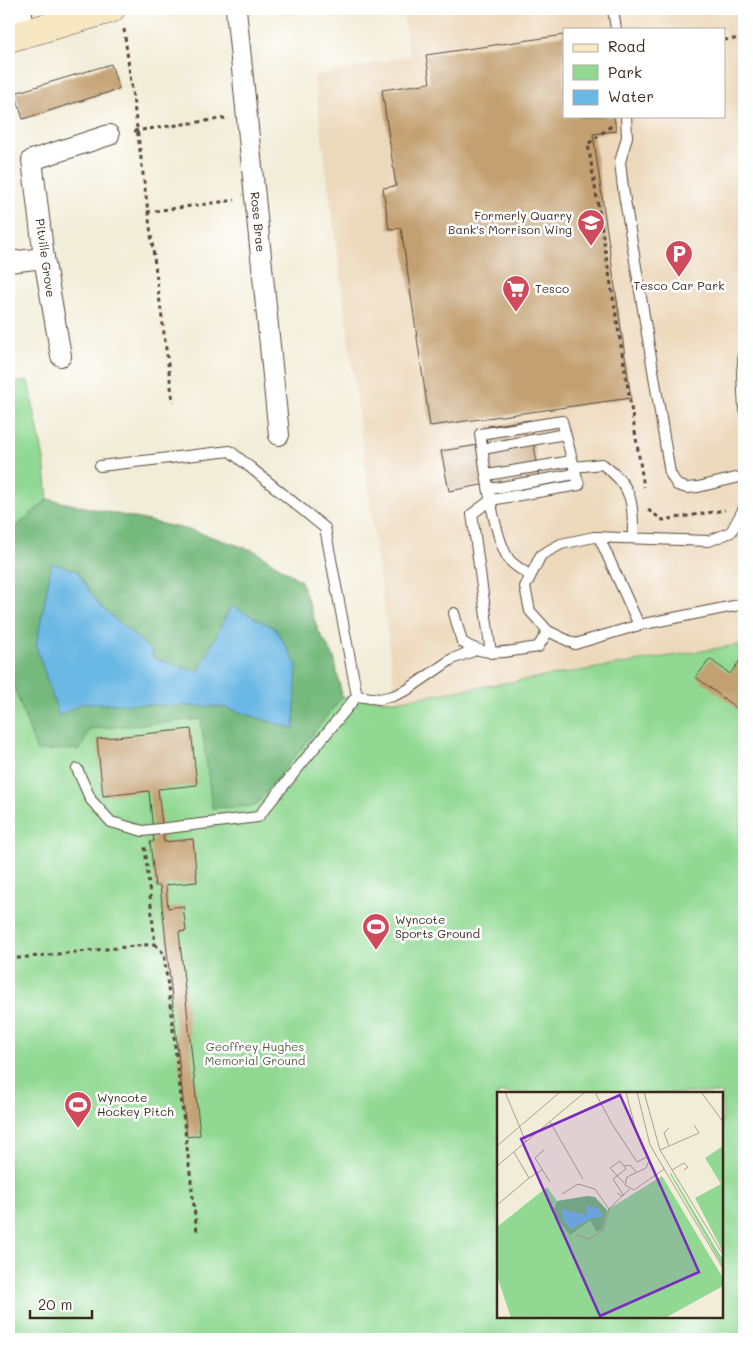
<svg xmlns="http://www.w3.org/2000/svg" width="753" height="1348" viewBox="0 0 753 1348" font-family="Mali,sans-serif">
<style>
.built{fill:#ecd8ba;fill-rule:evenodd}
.green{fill:#91d993;stroke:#668258;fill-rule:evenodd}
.forest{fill:#74b97d;stroke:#58724e}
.water{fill:#6ab8e4;stroke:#527181}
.building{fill:#c3a071}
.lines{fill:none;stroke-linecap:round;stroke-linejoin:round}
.lane-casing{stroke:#56473a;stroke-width:12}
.street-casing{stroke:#56473a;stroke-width:22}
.secondary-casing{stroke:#56473a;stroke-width:29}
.path{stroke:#56473a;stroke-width:3;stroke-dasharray:4 4;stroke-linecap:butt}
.lane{stroke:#fff;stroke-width:10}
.street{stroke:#fff;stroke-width:20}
.secondary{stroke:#f7e8c3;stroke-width:28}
.labels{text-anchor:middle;stroke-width:5;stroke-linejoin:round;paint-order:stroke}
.poi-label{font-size:12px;fill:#3b2a1e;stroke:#fff;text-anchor:start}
.street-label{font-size:12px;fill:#3b2a1e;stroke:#fff}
.park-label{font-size:12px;fill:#555f41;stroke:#fff}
.inset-road{fill:none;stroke:#a99f8e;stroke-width:1}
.view{fill:#7b2cbf;fill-opacity:0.15;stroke:#7b2cbf;stroke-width:2.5}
.inset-edge{fill:none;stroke:#3b2a1e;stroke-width:2.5}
</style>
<rect width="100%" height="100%" fill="#fff"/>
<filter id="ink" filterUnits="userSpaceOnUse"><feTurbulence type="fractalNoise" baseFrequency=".02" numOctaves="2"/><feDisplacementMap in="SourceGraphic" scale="10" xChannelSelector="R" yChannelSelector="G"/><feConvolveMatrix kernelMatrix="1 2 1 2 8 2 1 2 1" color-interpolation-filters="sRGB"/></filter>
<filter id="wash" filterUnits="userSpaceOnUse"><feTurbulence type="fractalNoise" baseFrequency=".0096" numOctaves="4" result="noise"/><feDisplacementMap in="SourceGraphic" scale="20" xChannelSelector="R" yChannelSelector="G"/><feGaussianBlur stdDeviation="1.12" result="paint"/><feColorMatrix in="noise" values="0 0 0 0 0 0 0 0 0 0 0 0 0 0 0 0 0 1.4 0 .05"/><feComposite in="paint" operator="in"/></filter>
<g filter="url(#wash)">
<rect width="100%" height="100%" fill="#f2edd8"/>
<path class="built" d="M402 9H744V644L396 701 314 76 410 56ZM564 29H724V116H564Z"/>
<path class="green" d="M28 381 44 459 48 499 11 531 9 540V384Z
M744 644V1339H9V673L37 751 89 729 202 719 213 808 255 806 342 697 396 701ZM498 1093H722V1317H498Z"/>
<path class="forest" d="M48 499 194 531 255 551 301 581 318 630 334 657 342 697 255 806 212 808 201 719 89 729 81 749 37 751 9 673V540L11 531Z"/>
<path class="water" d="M52 563 77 571 98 604 153 652V658L198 672 231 606 275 628 297 665 294 729 223 707 82 703 59 716 36 646Z"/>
<g id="blocks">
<path class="building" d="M564 35V116H614L616 131 593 134 631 398 430 426 401 228 389 229 383 188 396 186 382 90 430 83 426 55Z
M111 64 119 89 23 119 15 93Z
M9 219 12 244 9 245Z
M530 420 542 496 494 502 492 483 449 491 441 451 491 443 488 426Z
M744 655V714L696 677 710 659 730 674Z
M191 729 197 785 158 789 164 842 193 839 197 882 166 885 168 908 183 906 186 931 179 932 200 1135 187 1137 160 886H155L150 842 154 841 149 791 103 796 97 739Z"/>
</g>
</g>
<g filter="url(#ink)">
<use href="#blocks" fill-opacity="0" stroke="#56473a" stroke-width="1"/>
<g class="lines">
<defs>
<path id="lane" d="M613 9 616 29
M626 116 627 137 620 162 623 188 670 473 677 485 687 488 698 487 744 476
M744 352 742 373 744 409
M483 449 565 434
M487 475 572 461
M490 489 575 474
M744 508 731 532 709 541 594 537 561 544 541 555 525 587 530 611 548 631 575 644 639 625 744 604
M599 537 639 625
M529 575C523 570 512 565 508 558 492 531 485 466 480 434L562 421 574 467 602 464C633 486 633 502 633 538
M454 613 462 642C488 659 508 651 538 647L548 631
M491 653 472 514 491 500 579 485 574 467
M357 696 379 699 393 696 407 690 452 659 476 650
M77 769 91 800 111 822 143 831 258 817 357 696 325 528 230 451 100 466"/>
<g id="street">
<path d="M22 9V35"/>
<path id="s1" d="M236 9 279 435"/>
<path d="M9 262 44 258"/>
<path d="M61 356 44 258 32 160 109 135"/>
</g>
<path id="secondary" d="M9 38 111 9"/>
</defs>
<use href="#lane" class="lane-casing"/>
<use href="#street" class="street-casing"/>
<use href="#secondary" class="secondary-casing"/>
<path class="path" d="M124 29 173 402
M724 40 744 38
M611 126 588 144 644 487
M134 131 227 118
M147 212 235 200
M648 510 663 520 725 510
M744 551V553
M155 944 164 954 197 1232
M9 959 155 944 145 847"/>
<use href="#lane" class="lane"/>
<use href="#street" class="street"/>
<use href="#secondary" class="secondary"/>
</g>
</g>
<defs>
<symbol id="school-pin" viewBox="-11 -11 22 30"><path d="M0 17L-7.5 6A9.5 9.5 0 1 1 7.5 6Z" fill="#d1495b" stroke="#fff"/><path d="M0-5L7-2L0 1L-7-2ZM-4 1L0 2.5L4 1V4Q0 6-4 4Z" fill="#fff"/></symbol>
<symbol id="parking-pin" viewBox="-11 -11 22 30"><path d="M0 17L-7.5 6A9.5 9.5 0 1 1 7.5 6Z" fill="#d1495b" stroke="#fff"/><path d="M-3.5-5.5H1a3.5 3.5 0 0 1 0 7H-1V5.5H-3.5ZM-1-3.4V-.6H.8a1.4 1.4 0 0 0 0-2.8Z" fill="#fff"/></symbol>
<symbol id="supermarket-pin" viewBox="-11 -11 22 30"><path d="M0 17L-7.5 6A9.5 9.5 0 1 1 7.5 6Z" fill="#d1495b" stroke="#fff"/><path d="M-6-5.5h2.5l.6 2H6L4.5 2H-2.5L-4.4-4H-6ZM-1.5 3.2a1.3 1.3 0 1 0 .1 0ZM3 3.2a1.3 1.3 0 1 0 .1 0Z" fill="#fff"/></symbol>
<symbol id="stadium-pin" viewBox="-11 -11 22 30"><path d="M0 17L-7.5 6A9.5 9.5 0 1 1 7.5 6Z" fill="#d1495b" stroke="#fff"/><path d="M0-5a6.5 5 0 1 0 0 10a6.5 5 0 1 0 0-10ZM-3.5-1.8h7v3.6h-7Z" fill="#fff"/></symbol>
</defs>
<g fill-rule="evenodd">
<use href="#school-pin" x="575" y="207" width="32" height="43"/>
<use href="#parking-pin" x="663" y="238" width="32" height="43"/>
<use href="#supermarket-pin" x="500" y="273" width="32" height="43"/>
<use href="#stadium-pin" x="360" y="911" width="32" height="43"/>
<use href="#stadium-pin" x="62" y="1089" width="32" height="43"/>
</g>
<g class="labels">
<g class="poi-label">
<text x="572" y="220" text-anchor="end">Formerly Quarry<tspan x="572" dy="14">Bank's Morrison Wing</tspan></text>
<text x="679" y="290" text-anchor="middle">Tesco Car Park</text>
<text x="535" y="293">Tesco</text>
<text x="395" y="924">Wyncote<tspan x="395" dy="14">Sports Ground</tspan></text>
<text x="97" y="1102">Wyncote<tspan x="97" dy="14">Hockey Pitch</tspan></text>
</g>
<g class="street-label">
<text dy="4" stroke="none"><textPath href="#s1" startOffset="214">Rose Brae</textPath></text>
<text transform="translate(45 258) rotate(82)" y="4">Pitville Grove</text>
</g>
<g class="park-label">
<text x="255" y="1051">Geoffrey Hughes<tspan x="255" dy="14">Memorial Ground</tspan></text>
</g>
</g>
<g transform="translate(497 1092)">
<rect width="226" height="226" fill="#f2edd8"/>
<path d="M226 54V160L198 106 224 92 208 66ZM174 81 226 168V175L173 82ZM165 84 226 186V194L168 226H14L0 184V135L50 95 60 109 57 116 79 137 93 129 99 140 110 118Z" fill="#91d993"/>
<path d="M90 104 98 105 110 118 105 138 99 140 93 129 73 143 59 125 57 116 60 109Z" fill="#74b97d"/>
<path d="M90 113 102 117 106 125 95 126 74 137 67 129 64 117 89 123Z" fill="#6ab8e4"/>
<path class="inset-road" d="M8 0 29 50M101 0 99 2 115 32 140 70 150 65M129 0 139 39 152 69 149 76 130 85 128 93 137 98 167 77M140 0 153 53 227 178M147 0 163 58 227 164M204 0 227 31M53 30 86 87M172 36 167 41 172 54M0 54 63 0M47 58 38 66 53 90M163 58 202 41 197 33M0 74 88 0M127 74 129 77 116 87 127 104M175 78 187 71 191 75 187 78M32 86 45 78M127 91 113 76 123 69 127 74 133 73 139 80M120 101 125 104 133 97M65 102 81 92 98 97 112 117M0 113 32 86 17 60M79 143 92 147 106 139 112 117 125 104"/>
<path class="view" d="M123 3 202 180 103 224 24 47Z"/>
<rect width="226" height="226" class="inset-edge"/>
</g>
<rect width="753" height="1348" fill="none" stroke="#fff" stroke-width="30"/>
<rect x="563" y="28" width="162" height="90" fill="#ffffff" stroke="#b1aaa5"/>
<rect x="573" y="44" width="25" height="8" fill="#f7e8c3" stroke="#b1aaa5"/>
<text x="608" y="52" font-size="15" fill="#3b2a1e">Road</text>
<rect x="573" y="65" width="25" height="15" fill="#91d993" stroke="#b1aaa5"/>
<text x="608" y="78" font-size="15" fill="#3b2a1e">Park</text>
<rect x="573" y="90" width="25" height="15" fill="#6ab8e4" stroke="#b1aaa5"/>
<text x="608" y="102" font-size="15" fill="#3b2a1e">Water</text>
<path d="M30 1310v8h62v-8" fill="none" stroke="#3b2a1e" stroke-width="2.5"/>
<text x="38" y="1310" font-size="15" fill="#3b2a1e" stroke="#ffffff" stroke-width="4" paint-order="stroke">20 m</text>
</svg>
